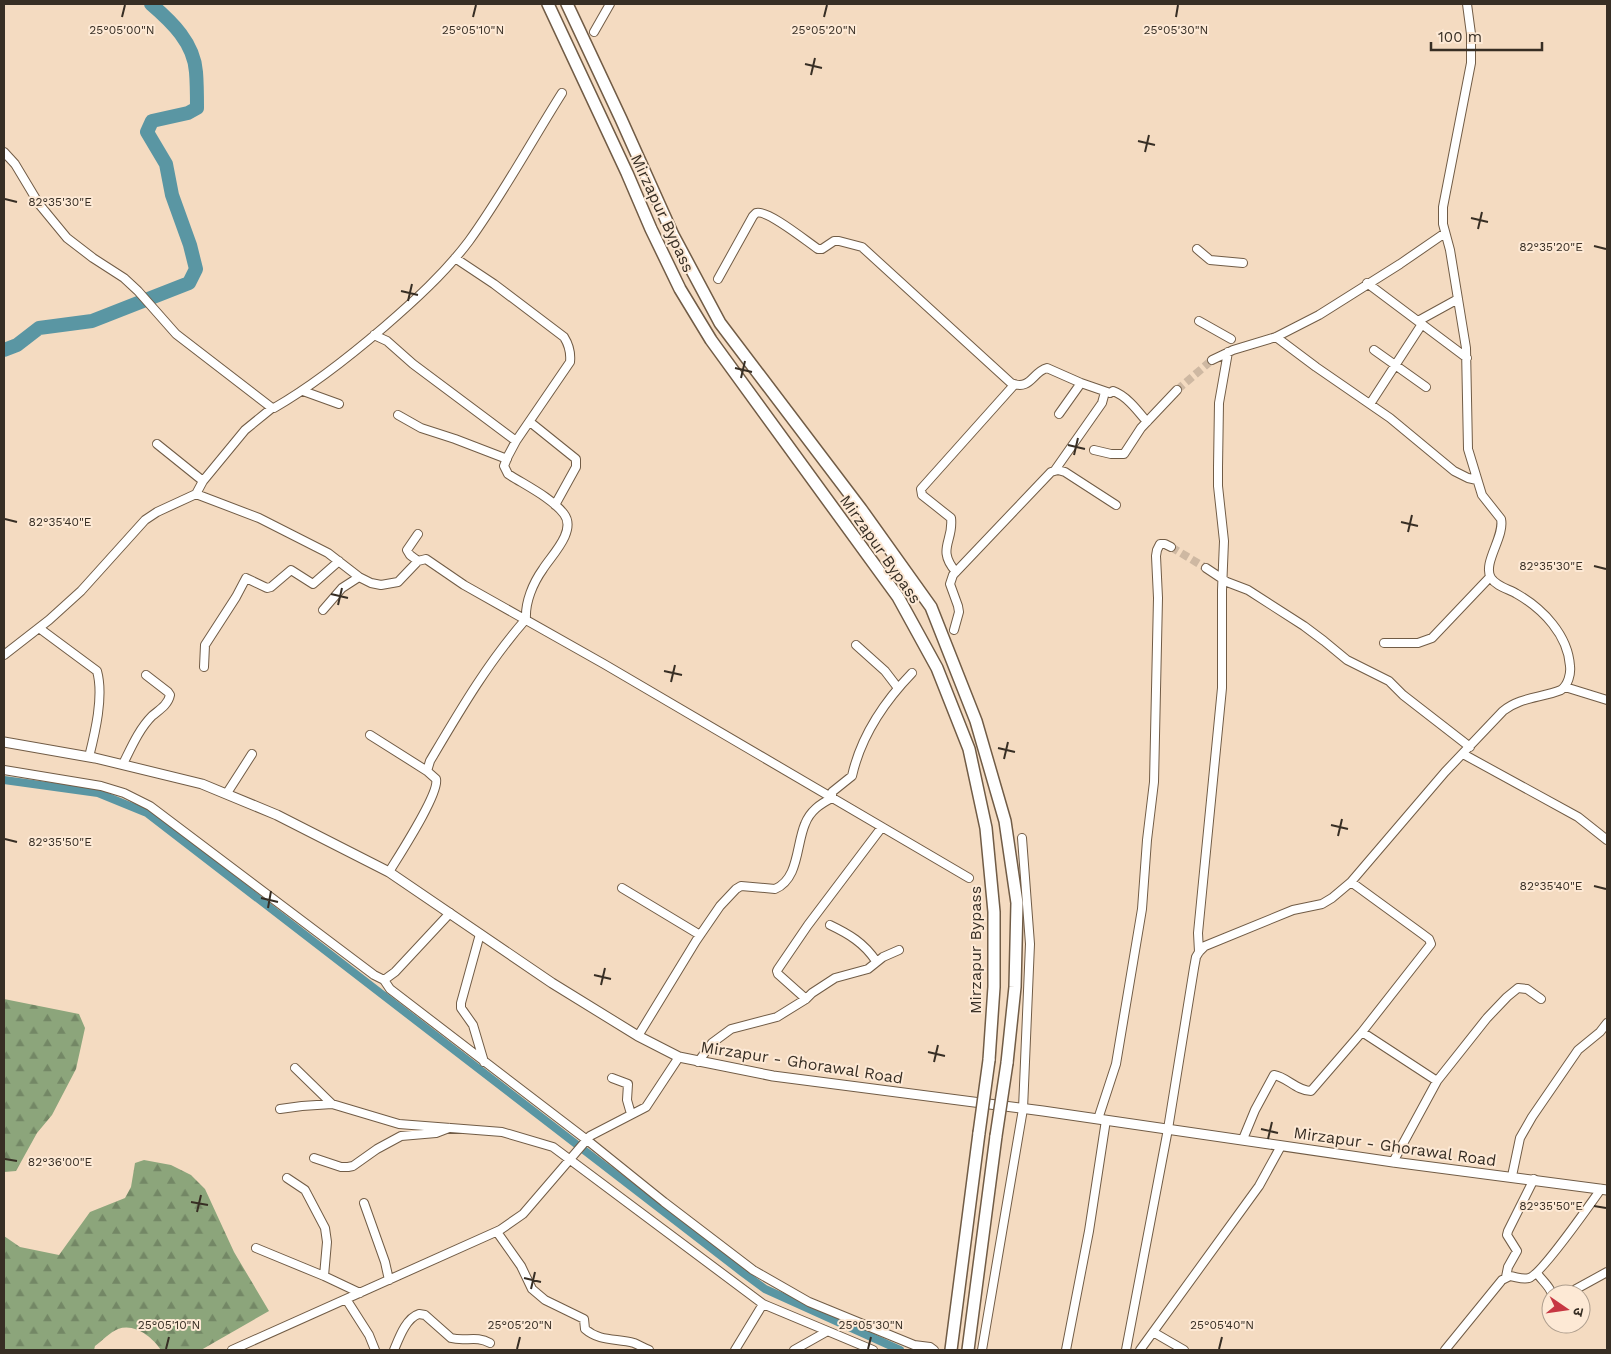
<svg xmlns="http://www.w3.org/2000/svg" width="1611" height="1354" viewBox="0 0 1611 1354" font-family="'Work Sans','Noto Sans Devanagari',sans-serif">
<style>
.forest{fill:url(#forest-firs)}
.lines{fill:none;stroke-linecap:round;stroke-linejoin:round}
.canal{stroke:#5a96a3;stroke-width:8}
.river{stroke:#5a96a3;stroke-width:14}
.minor-tunnel{stroke:#ceb8a2;stroke-width:8;stroke-dasharray:8 4;stroke-linecap:butt}
.minor-casing{stroke:#715c46;stroke-width:10}
.major-casing{stroke:#715c46;stroke-width:11}
.highway-casing{stroke:#715c46;stroke-width:14}
.minor{stroke:#fff;stroke-width:8}
.major{stroke:#fff;stroke-width:9}
.highway{stroke:#fff;stroke-width:11}
.highway-bridge-casing{stroke:#715c46;stroke-width:14;stroke-linecap:butt}
.highway-bridge{stroke:#fff;stroke-width:11}
.ticks{fill:none;stroke:#372e24;stroke-width:2}
.labels{text-anchor:middle;stroke-width:4;stroke-linejoin:round;paint-order:stroke}
.street-label{font-size:16px;fill:#372e24;stroke:#fde9d5}
.ticks-label{font-size:12px;text-anchor:middle;fill:#372e24;stroke:#fde9d5;stroke-width:4;stroke-linejoin:round;paint-order:stroke}
</style>
<defs>
<pattern id="forest-firs" width="22" height="20" patternUnits="userSpaceOnUse" patternTransform="scale(1.25)"><rect width="22" height="20" fill="#8ca57b"/><path d="M5 1l3.5 6h-7zM16 11l3.5 6h-7z" fill="#738765"/></pattern>
</defs>
<rect width="100%" height="100%" fill="#f4dbc1"/>
<path class="forest" d="M4 999 79 1014 85 1028 76 1069 52 1115 37 1133 16 1171 4 1172Z
M144 1160 171 1165 191 1175 205 1189 234 1252 269 1311 201 1350H161C152 1337 135 1323 118 1329 110 1332 102 1341 95 1346L94 1350H4V1236L20 1247 59 1255 90 1212 125 1198 131 1187 135 1163Z"/>
<g class="lines">
<path class="canal" d="M4 780 98 793 147 813 742 1272 765 1289 900 1350"/>
<path class="river" d="M4 350 17 345 39 328 92 321 189 283 196 269 190 245 172 195 166 164 147 132 152 121 188 113 197 108C197 96 197 84 196 72 194 43 172 22 151 4"/>
<path class="minor-tunnel" d="M1177 390 1212 360
M1171 547 1206 568"/>
<defs>
<path id="minor" d="M594 32 610 4
M4 152 15 164 39 204 67 238 93 258 124 278 138 291 176 334 272 408
M1197 249 1210 260 1243 263
M718 279 753 216 756 213C767 209 806 241 818 249H822L834 241H839L862 247 1011 383C1031 391 1032 372 1047 368L1081 383 1110 393 1113 391C1127 396 1138 411 1147 422
M1367 283 1467 358
M1199 321 1231 339
M1418 321 1458 299
M374 335 387 341 413 364 516 441
M1276 337 1316 367 1390 418 1454 471 1468 478 1477 480
M1374 350 1426 387
M1212 360 1233 350 1276 337 1319 315 1400 264 1445 233
M303 391 339 404
M1370 404 1422 324
M1059 414 1081 383
M398 415 421 428 455 439 507 459
M530 422 576 459V467L555 505
M157 444 203 481
M1094 450 1111 454H1124L1141 428 1177 390
M1055 470 1102 403 1105 392
M196 494 259 518 328 553 359 577 371 583 381 585 398 582 418 561 426 559 464 585 604 664 969 878
M418 534 407 550 410 555 418 561
M1206 568 1227 582 1248 590 1304 626 1324 641 1347 660 1389 681 1403 695 1470 747
M956 572C936 549 954 541 951 518L922 495 921 489 1014 385
M323 610 342 588 359 577
M39 628 97 671C104 696 95 733 89 757
M954 630 959 612 958 606 950 584 953 575 1051 472 1058 470 1065 472 1116 505
M1384 643H1418L1432 638 1490 577
M856 645 885 671 898 688
M4 655 49 620 81 591 145 520 157 512 196 494 203 481 245 430 272 408H274C314 385 349 357 384 327 414 301 445 273 469 241 503 194 531 142 562 93
M204 667 205 645 236 597 246 578 267 588 271 587 291 570 313 584 339 561
M1565 687 1607 700
M370 735 427 771
M1463 754 1578 817 1607 840
M123 764C131 748 139 729 152 716 159 710 168 705 170 695L168 692 146 675
M4 770 101 786 124 793 150 806 374 975 384 980 395 972 450 913
M227 793 252 754
M389 872C398 857 440 793 436 779L427 771 430 761C459 712 488 662 526 619 525 602 533 583 543 569 551 556 577 531 564 514 552 498 525 485 508 474L504 466 508 456 516 441 570 362C571 353 569 345 564 337L494 284 455 258
M1351 882 1421 933 1429 939 1431 944 1362 1032
M622 888 700 935
M830 925C849 934 864 943 876 961
M480 934 461 1003V1008L473 1025 484 1062
M1199 952 1198 933 1222 688V590L1224 541 1218 486V467L1219 403 1228 352
M384 980 390 989 587 1140 664 1202 753 1270 809 1302 914 1345 930 1347 934 1350
M806 999 778 974 777 971 778 969 808 925 882 827
M638 1036 696 941 720 906 736 889 741 886 775 889C799 879 796 845 805 824 810 811 820 804 832 798V792L852 776C861 736 884 702 912 673
M698 1062 712 1043 731 1029 777 1017 806 999 812 993 835 978 868 969 883 957 899 950
M295 1068 332 1104
M612 1078 628 1084 627 1100 631 1114
M280 1109 302 1106 332 1104 399 1124 502 1132 553 1147 763 1304 873 1350
M1098 1119 1116 1064 1142 909 1147 840 1154 782 1158 598 1156 556 1157 550 1160 544H1165L1171 547
M1243 1139 1255 1110 1274 1075C1287 1077 1297 1091 1311 1091L1362 1032 1437 1081
M314 1158 341 1167H348L353 1166 377 1149 401 1136 436 1133 449 1128
M1393 1162 1437 1081 1487 1018 1507 997 1518 988 1527 989 1541 999
M1512 1176 1520 1138 1532 1117 1578 1050 1600 1032 1607 1023
M287 1178 305 1190 325 1228 327 1242 324 1276 360 1293
M364 1203 385 1262 389 1280
M497 1232 521 1266 532 1289 545 1300 584 1319 585 1329C600 1342 617 1338 634 1343 639 1345 644 1348 649 1350
M256 1248 324 1276
M1537 1273C1542 1281 1549 1285 1552 1294
M1506 1277 1508 1267 1517 1251 1507 1235 1508 1231 1534 1179
M1567 1294 1607 1272
M346 1299 369 1335 375 1350
M1153 1332 1184 1350
M232 1350 500 1230 523 1214 590 1136 646 1107 679 1057
M394 1350C399 1338 406 1318 419 1314L425 1315 451 1338C465 1342 476 1335 490 1343
M735 1350 763 1304
M794 1350 826 1332
M982 1350 1023 1109 1030 944 1022 838
M1066 1350 1089 1231 1106 1120
M1126 1350 1168 1129 1194 968 1196 957 1199 952 1205 946 1293 910 1322 904 1332 898 1351 882 1445 772 1503 711C1520 697 1541 698 1561 690 1568 685 1571 674 1570 666 1568 635 1543 609 1517 594 1509 589 1497 587 1491 578 1482 563 1505 537 1501 519L1482 495 1468 449 1466 348 1450 250 1443 224V207L1471 63V34L1467 4
M1140 1350 1259 1186 1281 1146
M1445 1350 1502 1280 1510 1276C1517 1277 1523 1280 1529 1278 1541 1275 1591 1203 1601 1189"/>
<path id="major" d="M4 742 95 758 202 784 277 815 389 872 552 983 638 1036 679 1057 773 1076 1043 1111 1393 1162 1607 1190"/>
<path id="highway" d="M548 4 627 173 651 229 680 289 711 340 898 597 937 668 969 749 986 828 994 912V987L989 1060
M567 4 621 119 673 235 720 323 861 509 931 607 976 721 1005 821 1017 903 1015 987 1007 1063
M951 1350 979 1133
M968 1350 996 1136"/>
</defs>
<use href="#minor" class="minor-casing"/>
<use href="#major" class="major-casing"/>
<use href="#highway" class="highway-casing"/>
<use href="#minor" class="minor"/>
<use href="#major" class="major"/>
<use href="#highway" class="highway"/>
<defs>
<path id="highway-bridge" d="M979 1133 989 1060
M996 1136 1007 1063"/>
</defs>
<use href="#highway-bridge" class="highway-bridge-casing"/>
<use href="#highway-bridge" class="highway-bridge"/>
</g>
<path class="ticks" d="M122 17 125 5M473 17 476 5M824 17 827 5M1176 17 1178 5M805 64 822 68M811 75 815 58M1138 141 1155 145M1145 152 1149 135M5 199 17 202M1471 218 1488 222M1478 229 1482 212M1594 246 1606 249M401 291 418 295M408 301 412 284M735 368 752 372M741 378 745 361M1068 445 1085 449M1074 455 1078 438M5 519 17 522M1401 522 1418 526M1408 532 1412 515M1594 566 1606 569M331 594 348 598M338 605 342 588M664 671 682 675M671 682 675 665M998 748 1015 752M1004 759 1008 742M1331 825 1348 829M1338 836 1342 819M5 839 17 842M1594 886 1606 889M261 898 278 902M268 908 271 891M594 975 611 979M601 985 605 968M928 1052 945 1056M934 1062 938 1045M1261 1129 1278 1133M1268 1139 1272 1122M5 1159 17 1161M191 1202 208 1205M1594 1206 1606 1208M197 1212 201 1195M524 1278 541 1282M531 1289 535 1272M166 1349 169 1337M517 1349 520 1337M868 1349 871 1337M1219 1349 1222 1337"/>
<g class="labels">
<g class="street-label">
<text transform="translate(663 213) rotate(65)" y="6">Mirzapur Bypass</text>
<text transform="translate(881 549) rotate(55)" y="6">Mirzapur Bypass</text>
<text transform="translate(975 950) rotate(-90)" y="6">Mirzapur Bypass</text>
<text transform="translate(802 1062) rotate(9)" y="6">Mirzapur - Ghorawal Road</text>
<text transform="translate(1395 1146) rotate(8)" y="6">Mirzapur - Ghorawal Road</text>
</g>
</g>
<g class="ticks-label">
<text x="122" y="34">25°05'00"N</text>
<text x="473" y="34">25°05'10"N</text>
<text x="824" y="34">25°05'20"N</text>
<text x="1176" y="34">25°05'30"N</text>
<text x="60" y="206">82°35'30"E</text>
<text x="1551" y="251">82°35'20"E</text>
<text x="60" y="526">82°35'40"E</text>
<text x="1551" y="570">82°35'30"E</text>
<text x="60" y="846">82°35'50"E</text>
<text x="1551" y="890">82°35'40"E</text>
<text x="60" y="1166">82°36'00"E</text>
<text x="1551" y="1210">82°35'50"E</text>
<text x="169" y="1329">25°05'10"N</text>
<text x="520" y="1329">25°05'20"N</text>
<text x="871" y="1329">25°05'30"N</text>
<text x="1222" y="1329">25°05'40"N</text>
</g>
<rect width="1611" height="1354" fill="none" stroke="#372e24" stroke-width="10"/>
<g transform="translate(1566 1309) rotate(103)"><circle r="24" fill="#fde9d5" stroke="#ae9e8e"/>
<path d="M0-4L9 19L0 12L-9 19Z" fill="#c73742"/>
<text y="-8" font-size="14" font-weight="bold" text-anchor="middle" fill="#372e24">उ</text>
</g>
<path d="M1431 42v8h111v-8" fill="none" stroke="#372e24" stroke-width="2.5"/>
<text x="1438" y="42" font-size="15" fill="#372e24" stroke="#fde9d5" stroke-width="4" paint-order="stroke">100 m</text>
</svg>
